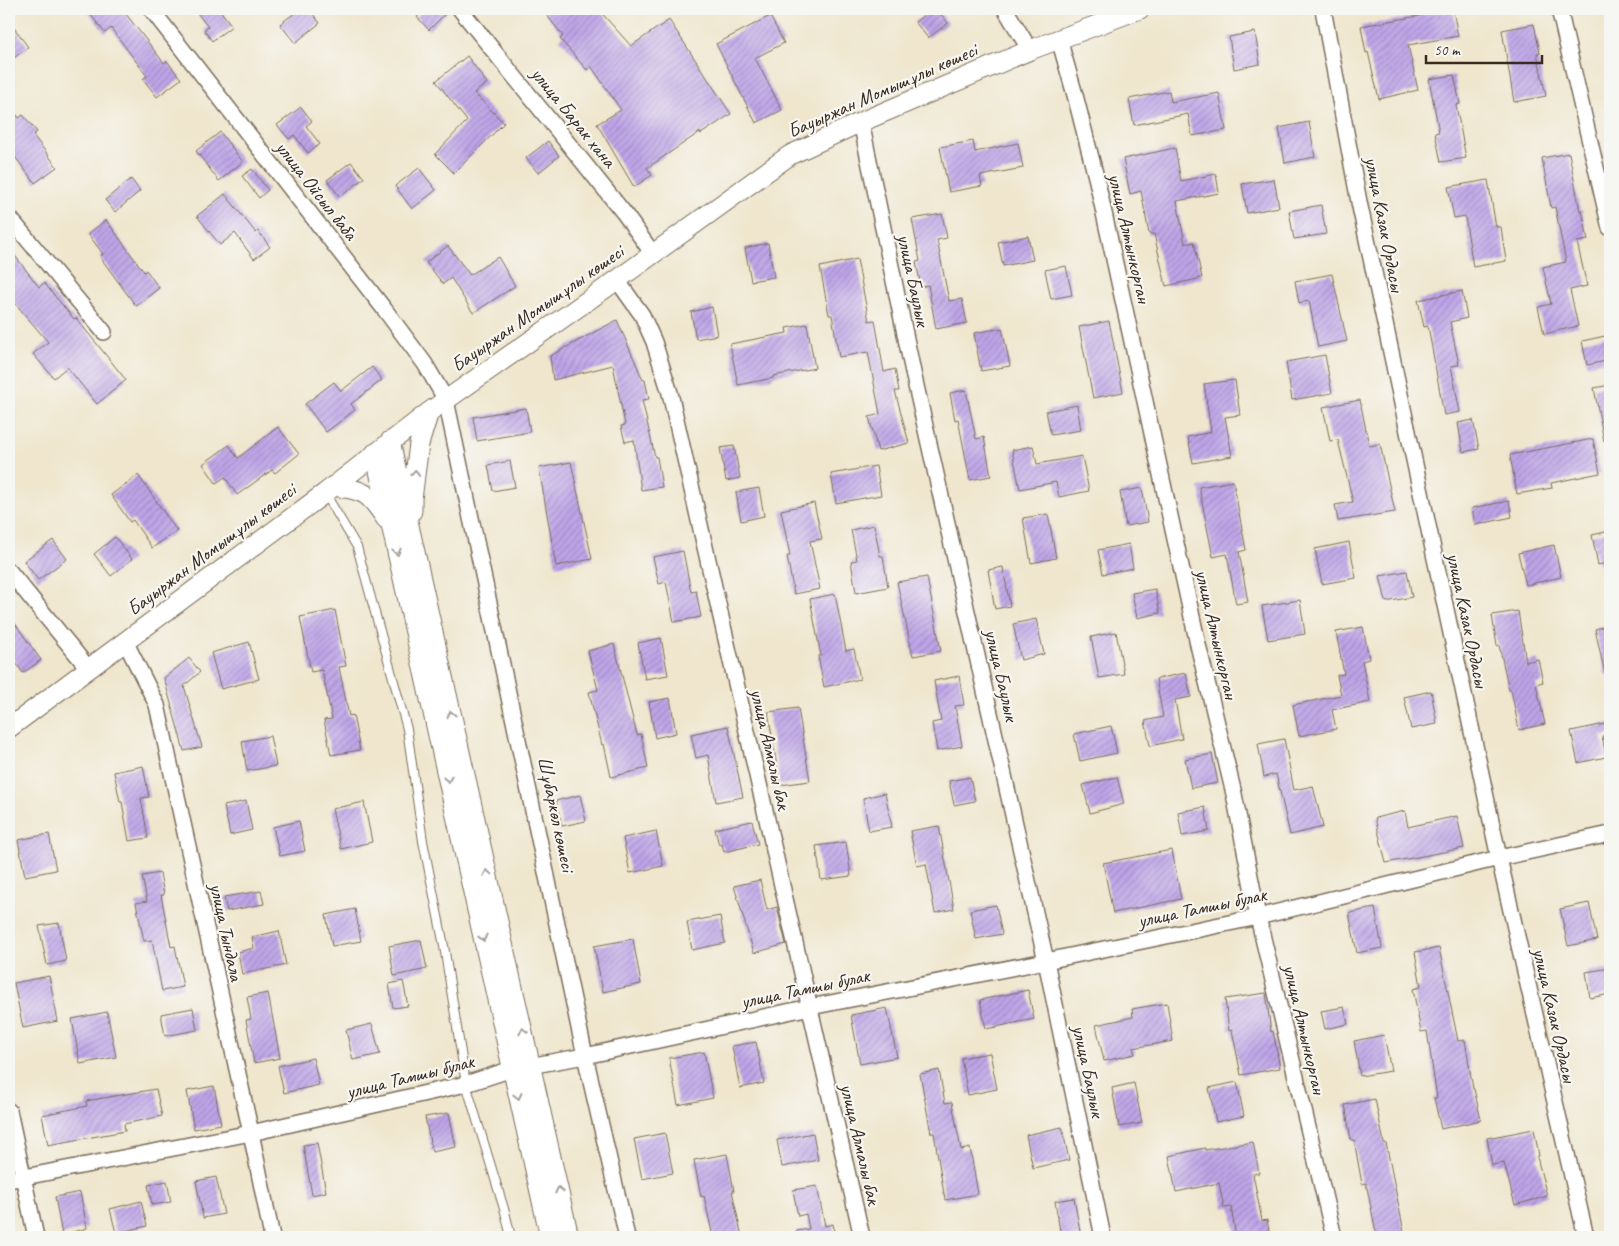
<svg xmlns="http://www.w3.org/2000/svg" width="1619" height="1246" viewBox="0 0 1619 1246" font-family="Caveat,sans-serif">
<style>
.building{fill:url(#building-hatch)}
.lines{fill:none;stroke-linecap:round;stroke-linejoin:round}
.service-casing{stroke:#7a6c5b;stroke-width:10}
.minor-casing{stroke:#7a6c5b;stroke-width:18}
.tertiary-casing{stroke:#7a6c5b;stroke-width:21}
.service{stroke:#fff;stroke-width:8}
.minor{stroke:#fff;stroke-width:15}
.tertiary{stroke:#fff;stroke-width:19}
.oneway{stroke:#a79f9a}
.labels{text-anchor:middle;stroke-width:4.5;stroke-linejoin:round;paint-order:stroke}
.street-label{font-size:20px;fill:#3b2a1e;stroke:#f6f6f2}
</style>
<defs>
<pattern id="building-hatch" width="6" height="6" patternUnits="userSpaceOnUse" patternTransform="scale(1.25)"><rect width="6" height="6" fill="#bfa5e9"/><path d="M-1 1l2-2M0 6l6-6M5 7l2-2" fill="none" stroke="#9c87bc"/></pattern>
</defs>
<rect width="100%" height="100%" fill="#f6f6f2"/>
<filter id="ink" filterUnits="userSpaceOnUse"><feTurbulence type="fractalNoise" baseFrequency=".02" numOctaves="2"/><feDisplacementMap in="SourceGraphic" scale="10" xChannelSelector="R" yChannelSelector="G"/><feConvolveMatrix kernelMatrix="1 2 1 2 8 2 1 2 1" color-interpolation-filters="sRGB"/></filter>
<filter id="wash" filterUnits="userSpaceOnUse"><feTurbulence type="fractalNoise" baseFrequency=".0096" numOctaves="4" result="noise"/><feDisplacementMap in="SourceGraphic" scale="20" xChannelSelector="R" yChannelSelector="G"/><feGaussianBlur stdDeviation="1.12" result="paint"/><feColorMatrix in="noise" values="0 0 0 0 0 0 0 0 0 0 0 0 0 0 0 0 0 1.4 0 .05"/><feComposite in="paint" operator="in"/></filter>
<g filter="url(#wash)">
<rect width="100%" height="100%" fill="#efe6cd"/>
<g id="blocks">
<path class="building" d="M86 9H122L164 63 167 61 181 79 157 97 143 79 147 76 111 28 105 33Z
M194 9H219L232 26 212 41 204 30 208 27Z
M300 9H309L320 23 295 43 280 24Z
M425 9H450L429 30 417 17Z
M542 9H598L631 46 669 20 731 114 701 134 700 132 647 168 652 175 634 187 597 124 621 110 591 66 587 70 560 39 563 36Z
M932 9H937L948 23 928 38 915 22Z
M1453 10 1458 36 1408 45 1418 90 1379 99 1368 52 1366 53 1361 26Z
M770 16 784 43 755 58 782 110 756 123 716 44Z
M9 21 28 47 9 62Z
M1534 24 1540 53H1537L1546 96 1514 102 1502 30Z
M1255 32 1260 64 1234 69 1229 37Z
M467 56 487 83 474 93 504 123 454 173 435 154 467 121 436 81Z
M1454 75 1460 104 1456 105 1466 158 1441 162 1435 133 1439 132 1429 79Z
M1169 91 1171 102 1219 93 1226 130 1192 136 1188 114 1134 125 1129 99Z
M9 106 19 118 23 115 37 132 33 135 57 167 35 183 9 149Z
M301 107 312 121 306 126 320 144 308 153 294 135 289 139 277 125Z
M1309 122 1315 157 1285 163 1279 128Z
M220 132 243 162 219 181 196 151Z
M548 141 559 156 538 173 526 158Z
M973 141 975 152 1018 143 1023 168 980 176 982 186 949 192 940 147Z
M1175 148 1181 181 1216 174 1219 193 1177 201 1185 244 1194 242 1202 278 1166 286 1154 234H1149L1141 191 1130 194 1123 159Z
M1569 153 1580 211 1582 210 1588 240 1577 242 1587 286 1570 290 1578 326 1544 334 1538 307 1551 304 1543 267 1566 262 1555 207 1551 208 1542 158Z
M351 162 364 178 340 197 327 180Z
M419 168 436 190 412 209 395 186Z
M252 169 268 190 259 198 242 176Z
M131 179 140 191 115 212 105 200Z
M1274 179 1279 207 1247 213 1242 184Z
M1488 180 1496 227H1501L1506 261 1473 267 1465 216 1454 218 1448 187Z
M225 194 256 233 258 231 270 247 254 259 235 233 220 245 197 216Z
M1321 205 1326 234 1294 239 1289 211Z
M942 214 947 238 937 240 949 301 962 299 967 323 936 329 928 285 921 287 916 262 920 261 912 219Z
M106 220 144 272 146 270 159 288 136 306 100 257 103 254 88 234Z
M1028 236 1033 260 1003 266 998 242Z
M768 243 774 277 751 281 745 248Z
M448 246 470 275 498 257 515 286 473 313 451 278 443 284 426 262Z
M9 248 39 287 44 283 74 319 76 318 126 380 97 404 67 367 54 378 33 354 48 342 9 296Z
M857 259 869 321 875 320 884 372 895 369 899 391H895L909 443 878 451 869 417 880 414 868 352 839 357 832 315H829L820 267Z
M1066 266 1072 295 1051 299 1045 270Z
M1332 274 1347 341 1318 347 1309 301 1299 303 1295 281Z
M1462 291 1467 318 1450 322 1459 365 1451 366 1460 412 1444 415 1428 326 1424 327 1418 300Z
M712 307 717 335 696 339 691 312Z
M617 320 643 380H645L649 399 642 400 655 457H657L662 487 641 490 634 440 625 442 621 426 625 425 613 365 553 380 550 356Z
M1109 321 1123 392 1093 398 1079 327Z
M807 324 815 368 773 376V378L738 385 730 344 787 333 786 328Z
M1002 328 1010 366 981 371 974 333Z
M1610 335V360L1587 365 1582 341Z
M1325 355 1332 393 1292 400 1286 362Z
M372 367 382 380 351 404 355 410 326 432 305 404 334 382 341 391Z
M1235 380 1240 415 1225 417 1232 456 1193 463 1188 437 1211 432 1204 384Z
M1610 385V440L1604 441 1594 388Z
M966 390 976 439 984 437 991 476 970 480 958 419 955 420 950 393Z
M1360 400 1369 446 1380 444 1395 512 1338 521 1335 505 1353 502 1338 440 1330 441 1323 407Z
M1077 405 1081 430 1051 435 1046 411Z
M526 408 530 432 477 441 473 417Z
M1473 420 1479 449 1463 452 1458 423Z
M278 427 299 454 275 473 272 470 237 495 225 477 216 483 203 464 229 445 238 458Z
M1593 439 1600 473 1551 483 1552 488 1517 494 1510 455Z
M734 446 740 478 726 481 720 448Z
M1033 446 1037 464 1082 456 1089 491 1059 497 1056 482 1020 489 1012 450Z
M510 461 515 487 493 491 488 465Z
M571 462 592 559 556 566 539 468Z
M876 466 881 495 836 503 831 474Z
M138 475 177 531 152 548 133 520 130 522 111 495Z
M1233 481 1246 550 1239 552 1248 602 1236 604 1227 554 1213 557 1199 487Z
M759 488 764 516 741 521 736 492Z
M1142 488 1148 522 1126 526 1120 492Z
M1509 501 1512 517 1475 525 1472 508Z
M814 503 822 539 810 541 820 589 794 594 787 556H790L781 510Z
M1048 514 1056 558 1031 563 1023 518Z
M874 525 880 556H883L888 587 856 593 851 561 857 560 851 530Z
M1610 531V562L1598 565 1592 535Z
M115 537 132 559 111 576 94 554Z
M53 540 67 559 38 580 24 561Z
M1349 542 1356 578 1322 584 1315 549Z
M1129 544 1133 568 1103 574 1098 550Z
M1554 545 1561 577 1526 585 1518 553Z
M683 551 691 592 696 591 701 617 674 622 666 582 659 584 653 557Z
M1003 567 1010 606 995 609 988 570Z
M1407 571 1412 597 1386 602 1380 576Z
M927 577 941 651 913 656 897 582Z
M1155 589 1160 613 1137 618 1132 593Z
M835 594 846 651 854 649 860 679 824 687 818 656H821L810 599Z
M1300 600 1305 634 1268 640 1262 606Z
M335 610 346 666 339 667 349 716 353 715 360 750 331 755 324 720 332 719 322 670 311 672 300 617Z
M1518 611 1526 662 1538 659 1543 682 1536 684 1545 724 1519 730 1511 690H1509L1499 645 1497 646 1492 615Z
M9 615 41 660 23 673 9 653Z
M1036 619 1044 654 1021 660 1013 624Z
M1610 625V673L1605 674 1595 629Z
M1363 627 1369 659 1362 661 1370 702 1332 710 1336 729 1299 736 1293 705 1341 695 1337 675 1344 674 1336 632Z
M1116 632 1124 674 1099 678 1091 637Z
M661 638 668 675 645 679 638 643Z
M249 642 259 679 221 689 211 653Z
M614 644 637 735 641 734 648 768 611 777 604 744 602 745 589 692 598 690 588 651Z
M189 658 200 672 184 686 202 747 184 751 164 678Z
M1186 673 1191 697 1175 700 1182 739 1150 746 1145 721 1163 717 1156 679Z
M959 676 964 705 955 706 962 746 937 751 932 723 941 721 934 681Z
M1431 691 1437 724 1411 729 1404 697Z
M670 698 676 733 655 738 649 702Z
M798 708 810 781 780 785 768 712Z
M1610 723V735L1602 736 1606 757 1578 763 1571 731Z
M728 726 743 797 716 802 708 755 696 758 691 734Z
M1111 726 1117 753 1080 761 1074 734Z
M270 736 276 766 247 771 242 741Z
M1284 739 1294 790 1313 786 1323 827 1290 835 1276 774 1264 777 1258 744Z
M1212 754 1218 783 1191 788 1185 759Z
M143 766 149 797 141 798 148 838 129 841 122 802H120L114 772Z
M970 777 975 801 954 805 949 781Z
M1117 777 1124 804 1090 813 1083 785Z
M885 793 892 827 869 831 863 798Z
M580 795 586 821 562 826 556 801Z
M246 801 252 830 230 835 224 806Z
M364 802 372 842 341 849 332 809Z
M1205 807 1209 831 1182 836 1178 812Z
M1405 811 1408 827 1457 816 1464 848 1386 863 1375 818Z
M299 821 305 851 280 856 273 827Z
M752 821 758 844 724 852 722 844 719 845 715 829Z
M939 826 954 909 935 913 926 864 917 866 910 831Z
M656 831 663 866 630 873 623 838Z
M49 834 56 870 25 876 18 840Z
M846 842 851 876 821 880 816 846Z
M1172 850 1181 899 1113 913 1103 863Z
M160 873 164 895H161L171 947 175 946 183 987 162 991 152 940 144 941 136 903 147 901 142 876Z
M760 880 767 910 777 907 786 944 754 953 734 886Z
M261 891 264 904 227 911 224 897Z
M1589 903 1597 940 1568 946 1560 909Z
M996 905 1002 934 976 939 970 910Z
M1375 908 1382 948 1357 953 1349 913Z
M355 909 361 941 332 946 326 915Z
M720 916 725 943 692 950 687 922Z
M59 923 66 961 47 965 39 926Z
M279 931 286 965 242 974 238 952 254 948 252 937Z
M633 939 641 984 603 992 594 946Z
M421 940 427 969 394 976 389 946Z
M1439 948 1458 1041 1465 1040 1473 1089H1474L1481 1120 1441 1129 1434 1098H1437L1427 1031 1421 1032 1413 989 1421 987 1415 952Z
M1610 968V994L1590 998 1586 972Z
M49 976 58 1021 23 1028 14 983Z
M403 981 408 1006 393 1008 389 984Z
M1028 990 1034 1019 986 1029 980 1000Z
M268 993 280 1058 254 1063 246 1020 251 1019 247 997Z
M1266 993 1271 1032 1273 1031 1280 1068 1241 1075 1232 1030 1229 1031 1225 999Z
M1167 1003 1173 1041 1133 1048 1135 1054 1104 1061 1096 1025 1133 1017 1132 1009Z
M1344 1007 1348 1024 1325 1029 1321 1011Z
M193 1008 197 1030 165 1036 161 1014Z
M887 1008 897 1057 860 1064 851 1015Z
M107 1012 116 1057 80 1064 72 1019Z
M372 1024 380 1054 353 1060 346 1030Z
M1384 1035 1391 1071 1360 1076 1354 1041Z
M756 1042 764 1083 740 1088 732 1046Z
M704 1052 713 1098 678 1105 669 1058Z
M990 1053 997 1089 968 1095 961 1058Z
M313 1058 319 1085 284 1093 278 1066Z
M939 1070 945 1103 952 1102 961 1150 970 1148 978 1194 945 1200 934 1133H931L920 1074Z
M1237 1082 1244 1116 1216 1122 1209 1088Z
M1134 1083 1142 1123 1119 1127 1112 1088Z
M214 1086 221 1124 194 1129 187 1091Z
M156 1089 162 1116 124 1124 125 1131 48 1145 42 1115 87 1106 86 1101Z
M1375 1099 1384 1143H1386L1405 1237H1377L1366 1183 1362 1184 1354 1140H1351L1345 1105Z
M449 1113 456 1147 432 1152 425 1117Z
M1062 1127 1069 1160 1033 1168 1026 1135Z
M1534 1129 1539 1156 1537 1157 1547 1196 1515 1205 1504 1163 1492 1165 1487 1138Z
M665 1133 673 1173 642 1179 634 1139Z
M813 1133 818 1160 782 1167 777 1140Z
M1253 1142 1259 1173 1253 1174 1262 1221 1267 1220 1270 1237H1236L1231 1207 1224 1208 1219 1183 1176 1192 1169 1156 1205 1148V1150Z
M317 1143 326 1192 312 1195 303 1145Z
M727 1154 734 1191H732L742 1237H713L704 1196 701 1197 694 1160Z
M216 1177 224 1214 203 1218 196 1181Z
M167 1181 171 1202 152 1205 148 1185Z
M817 1186 825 1226 833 1224 835 1237H797L796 1231 809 1229 806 1214 798 1216 793 1190Z
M80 1192 87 1228 62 1235 55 1197Z
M1074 1198 1081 1237H1061L1055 1201Z
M141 1201 147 1226 116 1233 110 1209Z"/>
</g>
</g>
<g filter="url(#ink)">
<use href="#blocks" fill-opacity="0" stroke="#7a6c5b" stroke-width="1"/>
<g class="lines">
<defs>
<path id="service" d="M325 493 357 547 407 729 423 841 444 946 466 1084 505 1212 511 1237"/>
<path id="minor" d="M151 9 385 310 425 364 446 400 585 1056 627 1237
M460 9 624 213 653 254
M1005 9 1030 50
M1323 9 1359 202 1499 858 1586 1237
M1559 9 1610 228
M1059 39 1075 95 1097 181 1199 649 1234 794 1258 917 1334 1237
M861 122 914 377 1046 961 1103 1237
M9 217 104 332
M617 280 642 315 654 342 670 393 862 1237
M9 571 88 668
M125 641 157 705 251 1133 272 1237
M9 1111 36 1237
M9 1180 251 1133 466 1084 512 1069 585 1056 810 1007 1046 961 1258 917 1499 858 1610 834"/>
<path id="tertiary" d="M390 441 569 1237
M375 453 550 1237
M333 486C365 490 369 493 386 519
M412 511V499L419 444 429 412
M9 728 325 493 429 412 617 280 790 155 861 122 1030 50 1140 9"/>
</defs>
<use href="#service" class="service-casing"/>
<use href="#minor" class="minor-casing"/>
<use href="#tertiary" class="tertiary-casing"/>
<use href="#service" class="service"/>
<use href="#minor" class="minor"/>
<use href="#tertiary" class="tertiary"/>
</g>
<defs><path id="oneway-chevron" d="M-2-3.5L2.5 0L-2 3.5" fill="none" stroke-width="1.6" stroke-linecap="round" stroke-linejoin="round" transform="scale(1.25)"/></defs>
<g class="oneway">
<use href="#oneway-chevron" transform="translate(415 473) rotate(-83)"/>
<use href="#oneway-chevron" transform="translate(397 552) rotate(77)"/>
<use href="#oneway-chevron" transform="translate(451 714) rotate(-103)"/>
<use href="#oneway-chevron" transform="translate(448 779) rotate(77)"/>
<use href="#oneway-chevron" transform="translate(487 873) rotate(-103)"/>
<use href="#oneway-chevron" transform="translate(483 938) rotate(77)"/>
<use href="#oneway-chevron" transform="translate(523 1031) rotate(-103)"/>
<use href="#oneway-chevron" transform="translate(518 1096) rotate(77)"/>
<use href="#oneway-chevron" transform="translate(559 1190) rotate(-103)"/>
</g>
</g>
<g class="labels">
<g class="street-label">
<text transform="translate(882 90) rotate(-24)" y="7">Бауыржан Момышұлы көшесі</text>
<text transform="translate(574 117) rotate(51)" y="7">улица Барак хана</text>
<text transform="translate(317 190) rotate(52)" y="7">улица Ойсыл баба</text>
<text transform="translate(1385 224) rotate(79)" y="7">улица Казак Ордасы</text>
<text transform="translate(1130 238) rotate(77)" y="7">улица Алтынкорган</text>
<text transform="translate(914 280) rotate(78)" y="7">улица Баулык</text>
<text transform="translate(537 308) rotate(-35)" y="7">Бауыржан Момышұлы көшесі</text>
<text transform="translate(211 549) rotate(-37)" y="7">Бауыржан Момышұлы көшесі</text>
<text transform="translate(1468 620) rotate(78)" y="7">улица Казак Ордасы</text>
<text transform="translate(1217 634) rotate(77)" y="7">улица Алтынкорган</text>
<text transform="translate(1002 675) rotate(77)" y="7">улица Баулык</text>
<text transform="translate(771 749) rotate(77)" y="7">улица Алмалы бак</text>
<text transform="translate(557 814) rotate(78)" y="7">Шұбаркөл көшесі</text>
<text transform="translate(1202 907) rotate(-12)" y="7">улица Тамшы булак</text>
<text transform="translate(227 932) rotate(78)" y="7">улица Тындала</text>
<text transform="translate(805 988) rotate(-12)" y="7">улица Тамшы булак</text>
<text transform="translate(1555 1015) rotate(77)" y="7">улица Казак Ордасы</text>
<text transform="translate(1305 1029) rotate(77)" y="7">улица Алтынкорган</text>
<text transform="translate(1089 1071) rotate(78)" y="7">улица Баулык</text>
<text transform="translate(410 1076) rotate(-14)" y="7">улица Тамшы булак</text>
<text transform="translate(861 1144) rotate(77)" y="7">улица Алмалы бак</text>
</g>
</g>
<rect width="1619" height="1246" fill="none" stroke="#f6f6f2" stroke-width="30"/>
<path d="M1426 55v8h116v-8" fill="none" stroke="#3b2a1e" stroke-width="2.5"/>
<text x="1434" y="55" font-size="15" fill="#3b2a1e" stroke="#f6f6f2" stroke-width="4" paint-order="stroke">50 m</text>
</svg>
